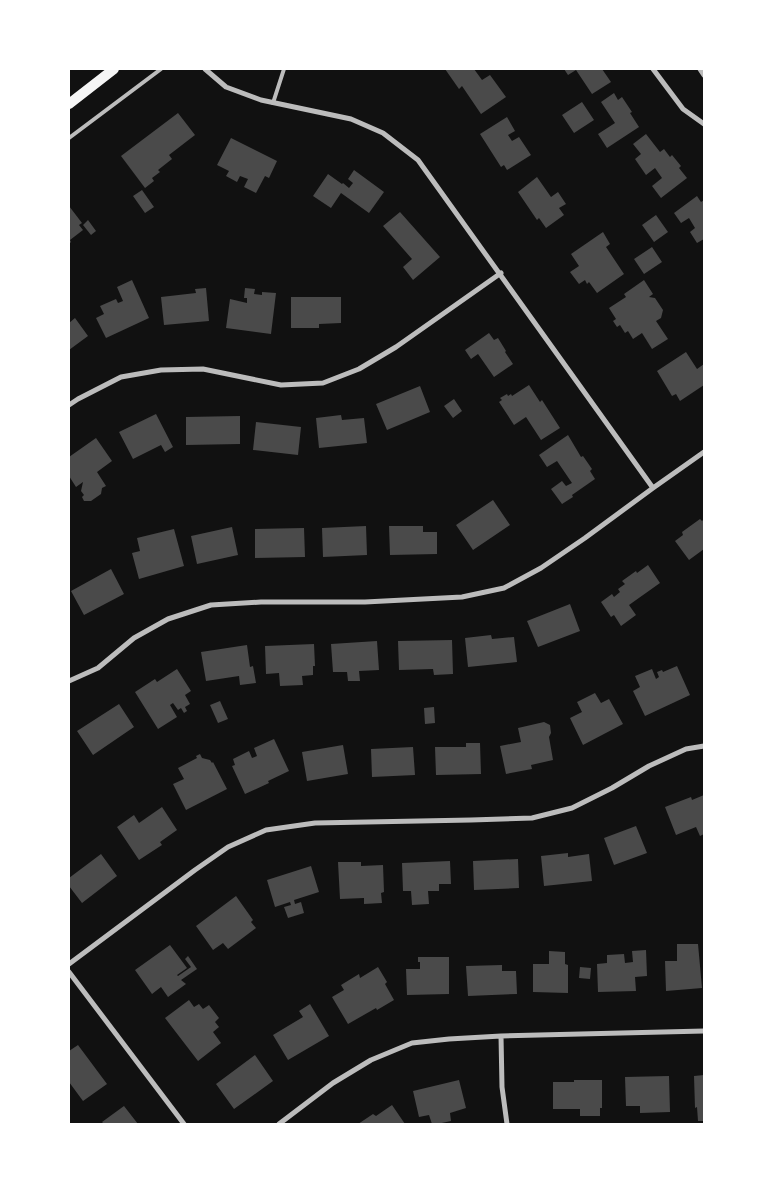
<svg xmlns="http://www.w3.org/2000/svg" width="773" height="1193" viewBox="0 0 773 1193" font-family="'Archivo Narrow',sans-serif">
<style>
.building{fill:#4a4a4a}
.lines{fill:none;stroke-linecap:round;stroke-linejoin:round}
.service{stroke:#bcbcbc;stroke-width:4}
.minor{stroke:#bcbcbc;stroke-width:5}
.secondary{stroke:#f5f5f5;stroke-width:10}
</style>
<rect width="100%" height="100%" fill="#111"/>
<path class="building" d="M445 69H474L482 80 490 75 506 97 481 114 462 86 459 89Z
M564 69H602L611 82 592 94 576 70 568 75Z
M614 93 618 100 622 97 632 112 630 113 639 127 607 148 598 134 615 123 601 102Z
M582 102 594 120 574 133 562 115Z
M178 113 195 135 169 155 172 159 158 170 160 172 152 178 154 181 145 188 121 156Z
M507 117 515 131 508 135 512 141 519 137 531 155 507 170 504 165 501 167 480 134Z
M646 134 660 152 664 149 670 157 672 155 681 166 679 168 687 178 661 198 652 186 662 178 655 168 646 175 635 159 641 154 633 144Z
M231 138 277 161 269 178 265 176 256 193 244 187 248 179 240 176 237 182 226 176 229 171 217 165Z
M354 170 384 192 369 213 341 193 331 208 313 196 328 174 342 184 343 183 349 188 353 183 348 179Z
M537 177 551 197 558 192 566 204 559 208 564 215 546 228 539 218 537 220 518 192Z
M142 190 154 207 145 213 133 196Z
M697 196 701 202 704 200V239L697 243 690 232 695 228 689 218 681 223 674 213Z
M69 206 82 223 79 225 83 230 70 240 71 242 69 244Z
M400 212 440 257 413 280 403 267 412 259 383 226Z
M656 215 668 232 654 242 642 225Z
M88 220 96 231 91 235 83 225Z
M603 232 610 244 606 247 624 274 597 293 589 282 587 284 585 280 579 284 570 272 579 266 571 254Z
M652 247 662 262 644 274 634 259Z
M132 280 149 318 106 338 96 318 104 314 100 306 116 299 118 303 123 301 117 287Z
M644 280 653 294 649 297 655 298 663 310 661 318 656 321 668 339 652 349 642 333 633 339 628 331 625 333 620 325 617 327 613 321 616 319 609 308 626 297 624 294Z
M206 288 209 321 164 325 161 297 196 293 195 289Z
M245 288 255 289 254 294 262 295V292L276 293 271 334 226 328 230 299 247 303V298H244Z
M291 297H341V323L319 324V328H291Z
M75 318 88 336 69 350V323Z
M489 333 494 340 498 338 506 351 505 352 513 364 494 377 478 354 471 359 465 350Z
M686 352 697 369 704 364V385L680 401 676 394 672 396 657 371Z
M529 385 540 402 542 400 560 428 541 440 526 417 514 425 499 402 502 400 500 398 507 394 508 396 511 394 512 396Z
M420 386 430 412 387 430 376 404Z
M454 399 462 411 453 418 444 406Z
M156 414 173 447 165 452 161 445 133 459 119 432Z
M341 415 342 420 364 418 367 443 319 448 316 418Z
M240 416V444L186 445V417Z
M256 422 301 427 298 455 253 450Z
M568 435 581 457 583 456 592 469 590 471 595 479 572 495 573 497 562 504 551 489 562 481 566 486 572 483 557 461 547 467 539 455Z
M96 438 112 461 97 472 106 486 102 488 101 494 91 501H84L82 497 84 495 81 491 83 482 76 487 69 476V457Z
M493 500 510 525 473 550 456 525Z
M700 519 702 521 704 519V549L689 560 675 541 683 535 682 532Z
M366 526 367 555 323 557 322 528Z
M389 526H423V532H437V554L390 555Z
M232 527 238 555 197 564 191 536Z
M304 528 305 557 255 558V529Z
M174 529 184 566 139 579 132 553 140 551 137 538Z
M648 565 660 583 629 605 636 615 621 626 614 615 611 617 601 602 612 594 614 597 620 592 618 589 625 584 622 581 636 571 637 573Z
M111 569 124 594 84 615 71 591Z
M570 604 580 631 538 647 527 621Z
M491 635 492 639 514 637 517 662 468 667 465 638Z
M452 640 453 674 434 675 433 669 399 670 398 641Z
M377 641 379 670 359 671 360 681H348L347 672H333L331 644Z
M314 644 315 666H313V675L302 676 303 685 280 686 279 673 266 674 265 646Z
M247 645 250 667 253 666 256 683 240 685 239 676 206 681 201 652Z
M677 666 690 695 645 716 633 691 640 687 635 676 652 669 656 679 659 677 657 672 662 670 663 672Z
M177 669 191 691 185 695 190 704 185 707 187 711 184 713 181 708 178 710 173 703 170 705 177 717 158 729 135 692 155 679 157 682Z
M595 693 601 703 609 699 623 724 583 745 570 718 582 712 577 702Z
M220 701 228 719 218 723 210 705Z
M119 704 134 727 93 755 77 731Z
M434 707 435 723 425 724 424 708Z
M544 722 550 725 551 733 549 737 553 760 531 765 532 769 506 774 500 746 521 742 518 728Z
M274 739 289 771 268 781 269 783 245 794 232 766 235 765 233 759 249 751 252 758 257 756 254 748Z
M466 743H480L481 774 436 775 435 747H466Z
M343 745 348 774 307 781 302 752Z
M413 747 415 775 372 777 371 749Z
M200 754 202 758 210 760 212 763 213 762 227 789 186 810 173 784 184 779 178 768 197 758 196 756Z
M704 795V834L700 836 696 827 676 835 665 807 691 797 692 800Z
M162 807 177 830 160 842 162 845 139 860 117 827 134 815 139 823Z
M636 826 647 853 614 865 604 838Z
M568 853V857L589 854 592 881 544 886 541 856Z
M101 854 117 876 82 903 69 886V878Z
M518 859 519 888 474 890 473 861Z
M450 861 451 884H439V891H428L429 904 412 905 411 891H403L402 863Z
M338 862H361V866L383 865 384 892 381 893 382 903 364 904V898L340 899Z
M311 866 319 892 294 900 295 904 301 902 304 913 288 918 284 907 291 905 290 902 275 907 267 880Z
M236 896 253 920 251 922 256 928 228 949 223 943 213 950 196 926Z
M677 944H698L702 988 666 991 665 961H677Z
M170 945 187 968 177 975 178 976 191 967 185 959 188 956 197 969 181 980 186 984 168 997 161 987 152 994 135 970Z
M646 950 647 976 635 977 636 991 598 992 597 964 607 963V955L624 954 625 963 633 962 632 951Z
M549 951 565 952V964L568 965V993L533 992V964H549Z
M418 957H449V994L407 995 406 969H420V962H418Z
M502 965V971H516L517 994 468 996 466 966Z
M378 967 387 982 385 984 394 1000 377 1010 376 1008 348 1024 332 997 344 990 341 985 359 974 360 978Z
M580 967 591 968 590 979 579 978Z
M189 1000 194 1007 199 1004 203 1009 209 1005 219 1018 215 1022 219 1027 213 1032 221 1043 198 1061 165 1018Z
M310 1004 329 1036 288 1060 273 1035 303 1017 299 1011Z
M78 1045 107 1084 83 1101 69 1082V1051Z
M255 1055 273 1081 234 1109 216 1084Z
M704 1075V1121H698L697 1107 695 1108 694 1076Z
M669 1076 670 1112 640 1113V1106H626L625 1077Z
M459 1080 466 1108 450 1113 451 1121 437 1124H432L429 1115 419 1117 413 1091Z
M574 1080H602V1108H600V1116H580V1109H553V1082H574Z
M392 1105 405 1124H358L373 1114 376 1116Z
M124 1106 138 1124H104L102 1122Z"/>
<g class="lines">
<path class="service" d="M273 103 284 69
M69 138 161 69"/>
<path class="minor" d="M205 69 226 87 261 100 351 119 383 133 418 160 653 488
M653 69 683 109 704 124
M700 69 704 75
M69 405 78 399 121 377 161 370 203 369 281 385 323 383 359 369 396 347 501 273
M69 681 98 668 134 638 168 619 211 605 261 602H365L462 597 504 588 541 568 585 538 653 488 704 452
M69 964 195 870 228 847 266 830 315 823 471 820 532 818 572 808 612 788 649 766 686 749 704 746
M69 972 184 1124
M501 1036 502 1087 507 1124
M279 1124 333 1083 371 1060 412 1043 449 1039 501 1036 704 1031"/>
<path class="secondary" d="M69 104 114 69"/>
</g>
<rect width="773" height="1193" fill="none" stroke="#ffffff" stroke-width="140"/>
</svg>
